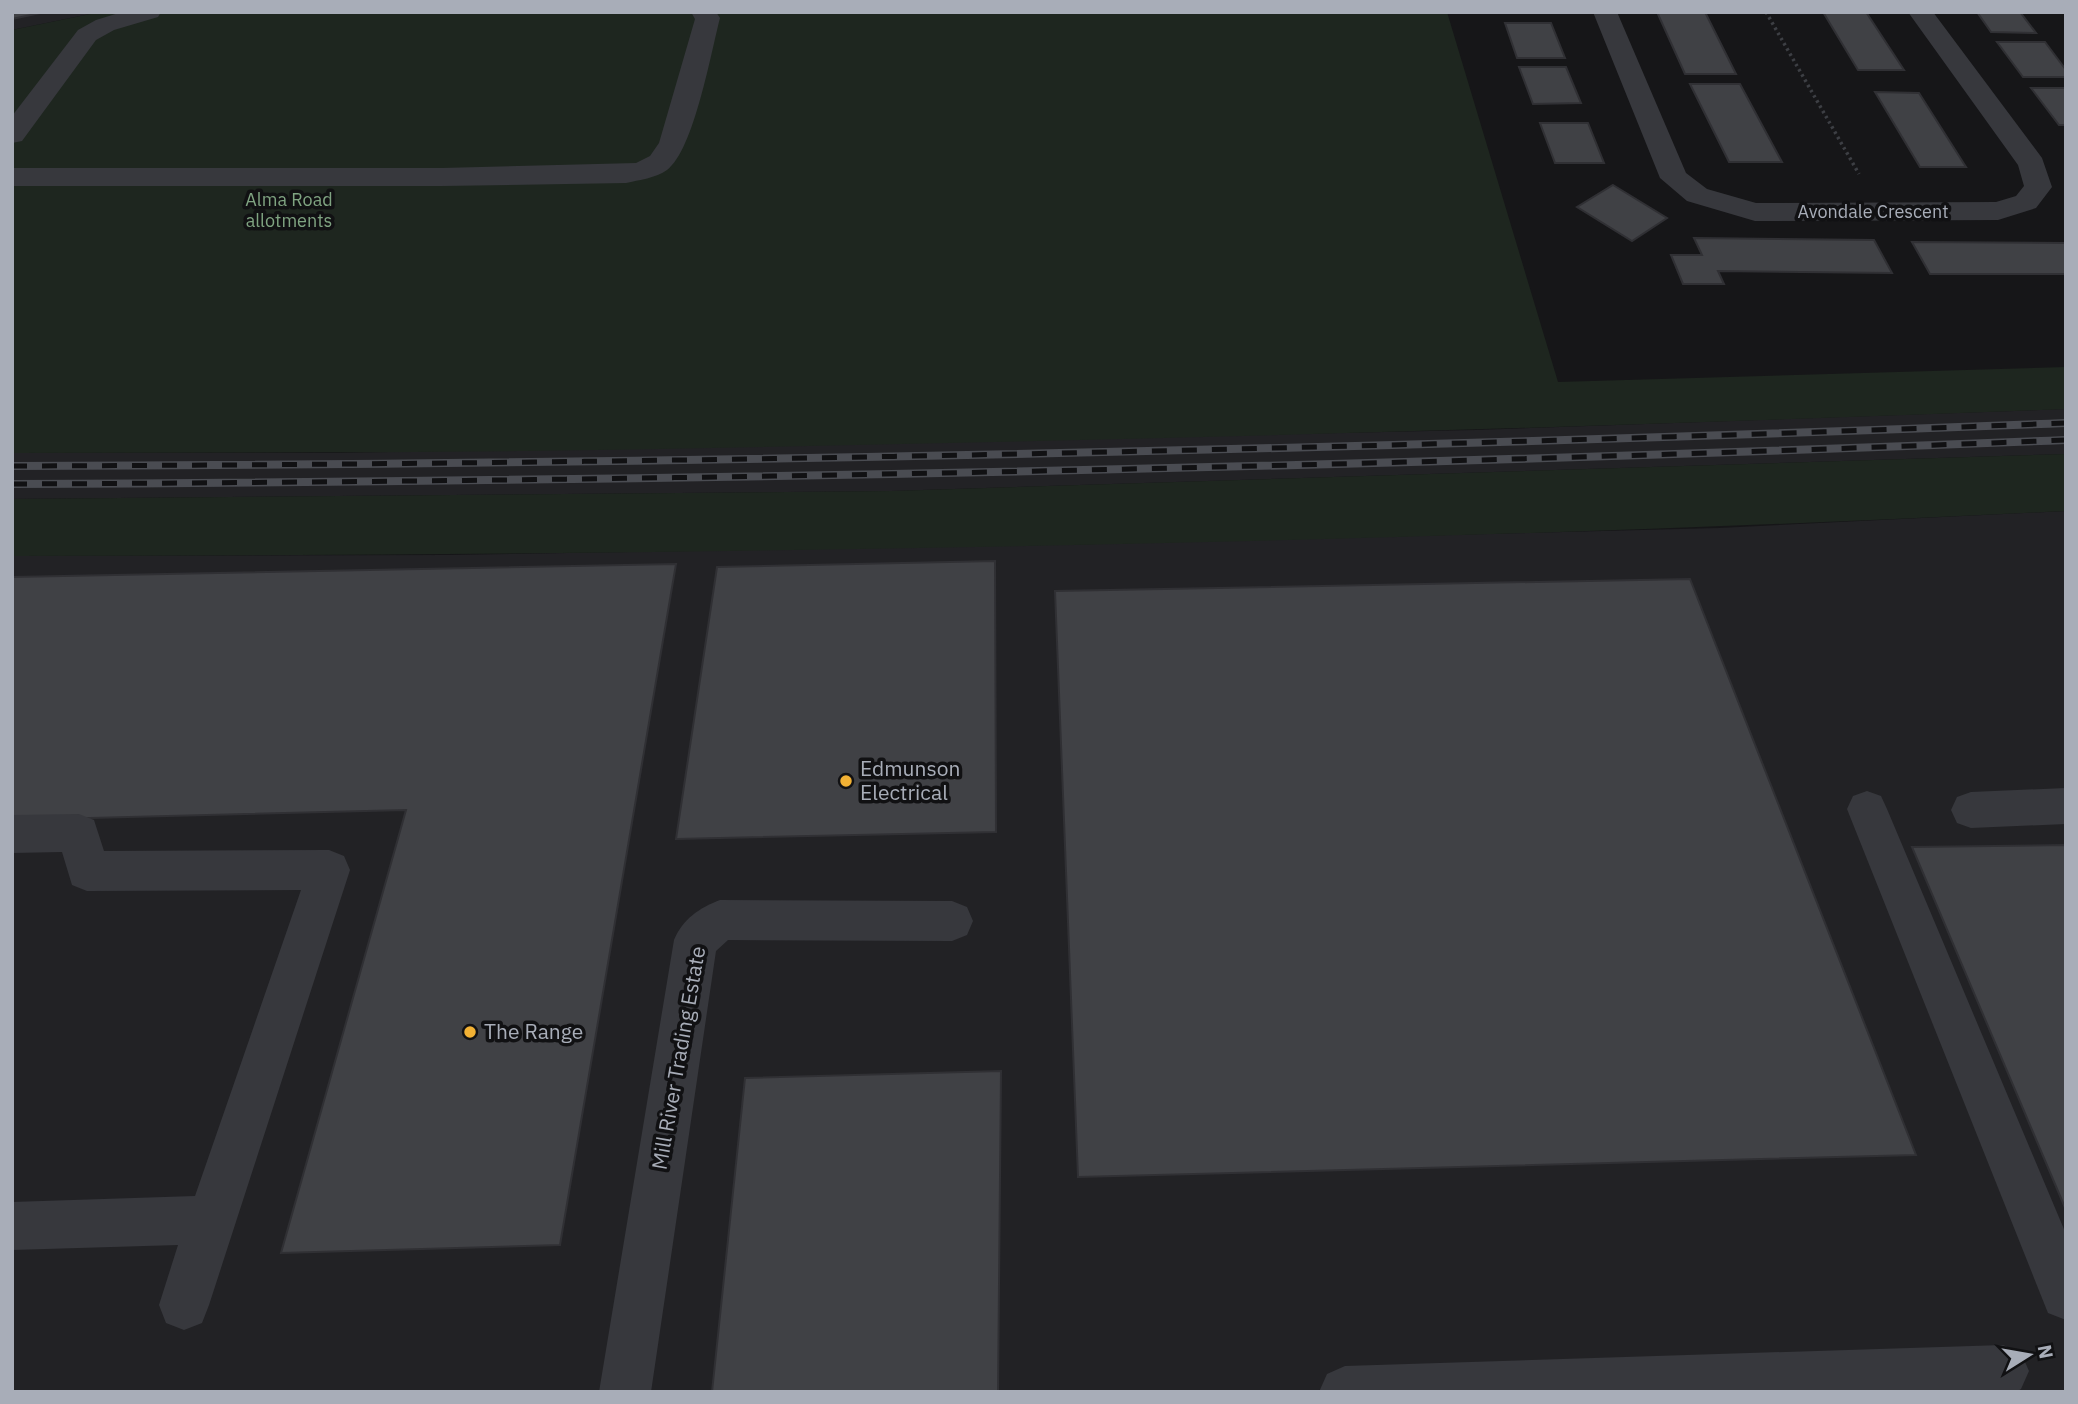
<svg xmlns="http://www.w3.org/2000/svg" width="2078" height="1404" viewBox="0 0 2078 1404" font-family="'IBM Plex Sans',sans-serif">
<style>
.built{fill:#222225}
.green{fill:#1e261f}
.building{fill:#404145;stroke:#303034;stroke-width:2}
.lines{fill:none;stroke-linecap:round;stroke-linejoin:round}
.path{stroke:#3d3f44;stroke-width:3.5;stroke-dasharray:2.5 3.5;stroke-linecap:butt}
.minor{fill:#37383d;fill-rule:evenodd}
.rail-casing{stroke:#4a4c52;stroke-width:8}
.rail{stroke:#111113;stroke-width:5;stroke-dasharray:15;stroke-linecap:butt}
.poi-dot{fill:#f2b134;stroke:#111113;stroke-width:2.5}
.labels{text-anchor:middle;stroke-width:7;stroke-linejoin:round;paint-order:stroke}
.far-park-label{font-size:18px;fill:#7fa381;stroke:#111113}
.far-street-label{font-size:18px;fill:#a8adb8;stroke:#111113}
.poi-label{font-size:21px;fill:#a8adb8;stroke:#111113;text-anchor:start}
.street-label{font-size:21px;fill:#a8adb8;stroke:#111113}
</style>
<rect width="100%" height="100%" fill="#161618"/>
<path class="built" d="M12 12H100L12 30Z
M2066 409V454L892 491 12 499V453H334L784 445 1475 430Z
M2066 511V1392H12V556L449 555 1097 544 1719 528Z"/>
<path class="green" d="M100 12H1447L1558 382 2066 367V409C1554 429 1041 443 528 451 356 453 184 452 12 453V30Z
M2066 454V511C1382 545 697 555 12 556V499L892 491Z"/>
<path class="building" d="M12 12H45L12 19Z
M1657 12H1705L1736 74H1685Z
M1823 12H1866L1904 70H1858Z
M1977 12H2020L2036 33 1991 32Z
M1505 23H1551L1565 58H1517Z
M1997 42H2045L2066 70V77H2023Z
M1519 67H1566L1581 103 1533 104Z
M1690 84H1740L1782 162H1729Z
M2031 88H2066V125H2059Z
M1875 92 1919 93 1966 167H1920Z
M1540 123H1588L1604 163H1555Z
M1613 185 1667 218 1632 241 1577 207Z
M1694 238 1874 240 1892 273 1718 271 1724 284H1683L1671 255H1702Z
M1912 242 2066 243V274H1930Z
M995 561 996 832 676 839 717 567Z
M676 564 560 1245 281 1253 406 810 12 820V577Z
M1690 579 1916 1155 1078 1177 1055 591Z
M2066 845V1210L1912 847Z
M1001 1071 998 1392H712L745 1078Z"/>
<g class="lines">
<path class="path" d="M1766 12 1859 174"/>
<path class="minor" d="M122 12H161L158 17 114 30 96 40 22 141 12 143V116L78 30 96 20Z
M691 12H716L720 18C711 52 694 150 667 170 656 178 639 180 626 183L442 186H12V168H442L636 163 650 156 659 143 695 19Z
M1593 12H1617L1686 173 1707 189 1756 203 1996 202 2016 196 2024 186 2018 165 1908 12H1933L2042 158 2052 187 2036 208 1998 220 1755 221 1687 201 1660 178Z
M2066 788V824L1971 828 1957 823 1951 810 1957 797 1971 792Z
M1867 791 1881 796 1887 809 2066 1234V1320L2048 1313 1847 809 1853 796Z
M79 814 94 820 104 851 329 850 344 856 350 870 209 1305 202 1323 184 1330 166 1323 159 1305 178 1245 12 1250V1202L195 1196 301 890 87 891 72 885 62 852 12 853V815Z
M720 900 952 901 967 907 973 921 967 935 952 941 728 940 716 951 651 1392H599L674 940C683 919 699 908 720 900Z
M2003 1345 2021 1353 2029 1371 2021 1389 2016 1392H1319L1327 1374 1345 1366Z"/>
<defs>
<path id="rail" d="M12 466C697 464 1381 449 2066 423
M12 484C697 481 1381 467 2066 440"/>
</defs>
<use href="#rail" class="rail-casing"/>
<use href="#rail" class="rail"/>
</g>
<g class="poi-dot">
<circle cx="846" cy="781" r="7"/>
<circle cx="470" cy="1032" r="7"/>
</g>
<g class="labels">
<g class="far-park-label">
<text x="289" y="206">Alma Road<tspan x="289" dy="21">allotments</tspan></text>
</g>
<g class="far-street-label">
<text x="1873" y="218">Avondale Crescent</text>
</g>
<g class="poi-label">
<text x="860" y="776">Edmunson<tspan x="860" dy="24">Electrical</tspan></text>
<text x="484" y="1039">The Range</text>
</g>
<g class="street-label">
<text transform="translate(679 1058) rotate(-80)" y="7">Mill River Trading Estate</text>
</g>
</g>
<rect width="2078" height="1404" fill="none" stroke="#a8adb8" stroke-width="28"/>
<g transform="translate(2029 1355) rotate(79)" stroke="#111113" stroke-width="5" paint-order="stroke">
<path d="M0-5L12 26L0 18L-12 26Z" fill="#a8adb8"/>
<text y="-10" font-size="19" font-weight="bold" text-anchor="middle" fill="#a8adb8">N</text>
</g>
</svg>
